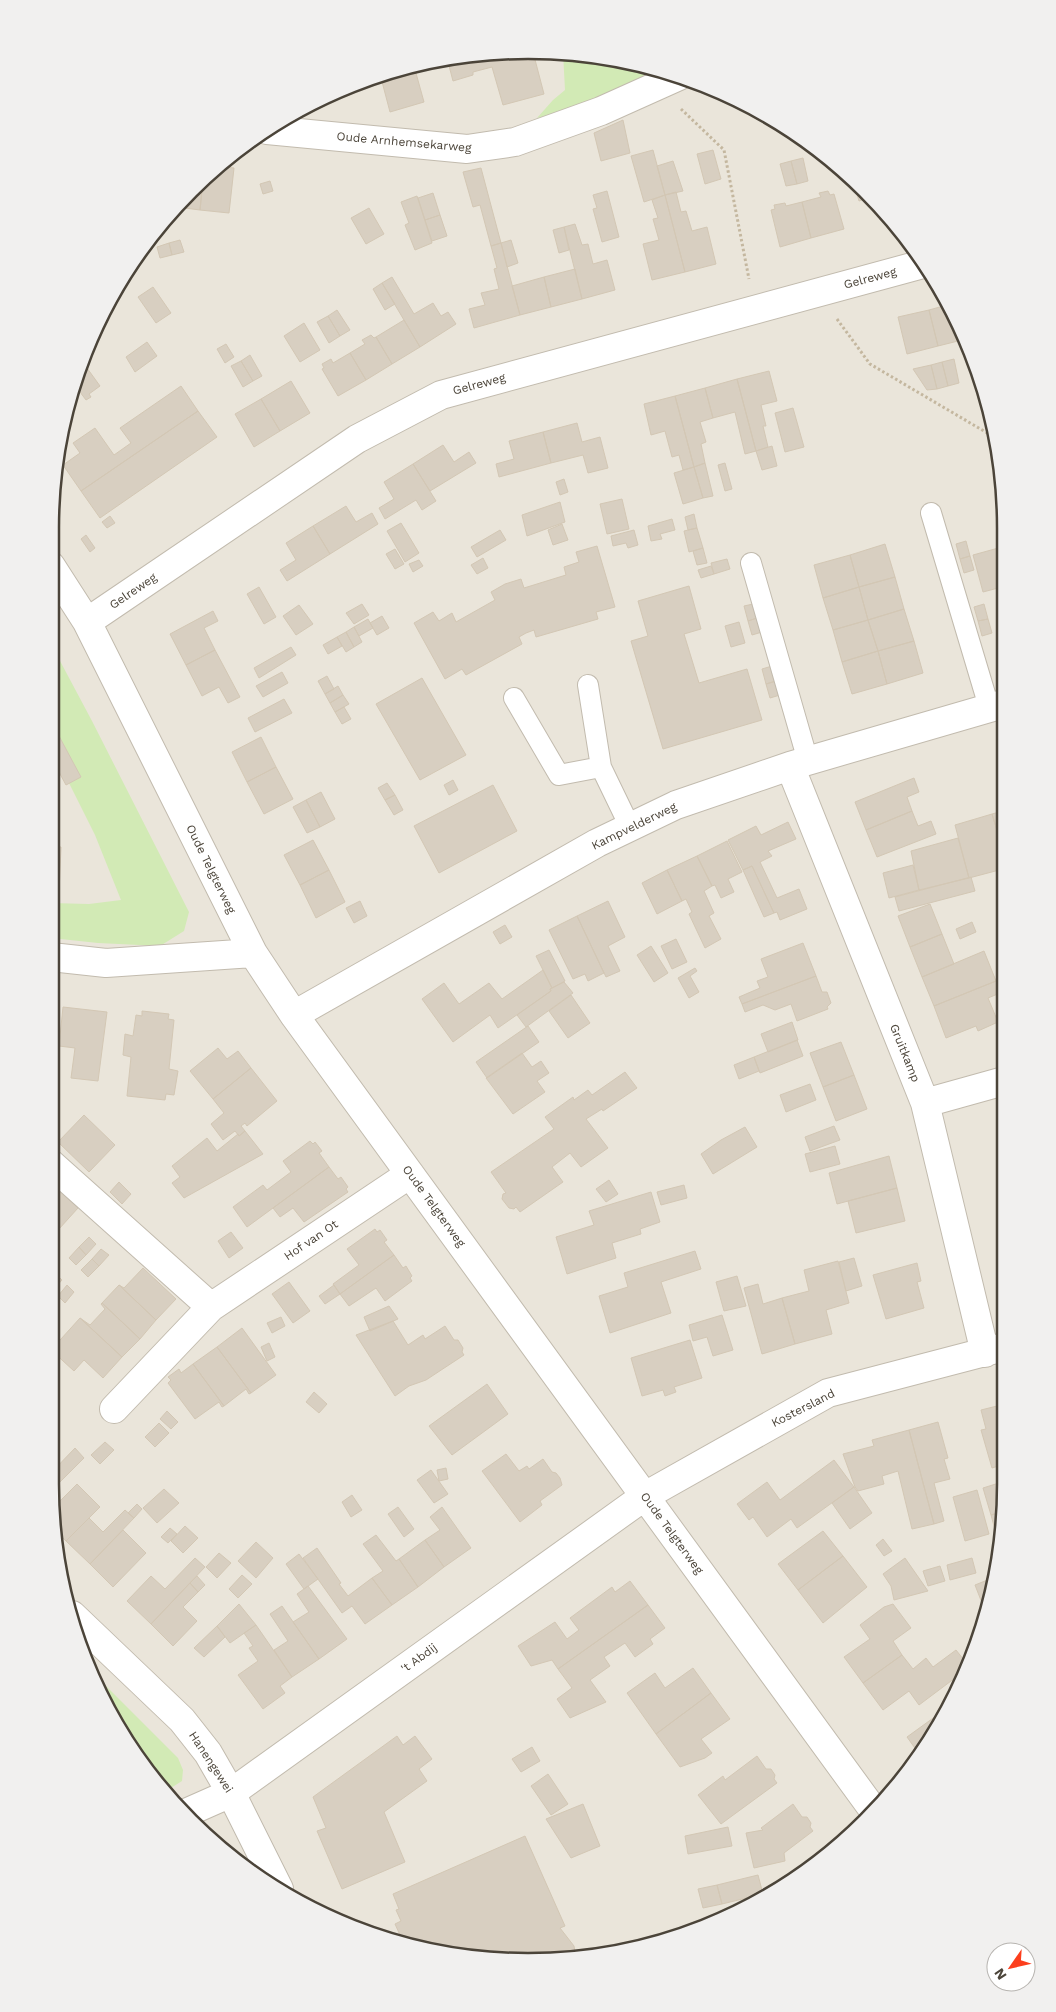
<svg xmlns="http://www.w3.org/2000/svg" width="1056" height="2012" viewBox="0 0 1056 2012" font-family="'Work Sans',sans-serif">
<style>
.residential{fill:#eae5da}
.green{fill:#d2eab5}
.building{fill:#d8cfc1;stroke:#d3c7b4}
.lines{fill:none;stroke-linecap:round;stroke-linejoin:round}
.service-casing{stroke:#c2bbae;stroke-width:22}
.minor-casing{stroke:#c2bbae;stroke-width:30}
.path{stroke:#c4b79f;stroke-width:3;stroke-dasharray:2.5 2.5;stroke-linecap:butt}
.service{stroke:#fff;stroke-width:20}
.minor{stroke:#fff;stroke-width:28}
.labels{text-anchor:middle;stroke-width:4;stroke-linejoin:round;paint-order:stroke}
.street-label{font-size:12px;fill:#4b4439;stroke:#fff}
.rim{fill:none;stroke:#4b4439;stroke-width:2.5}
</style>
<rect width="100%" height="100%" fill="#f6f3ec"/>
<path class="residential" d="M560 51 652 66 740 99 843 168 907 237 970 345 1002 465 1005 1515 990 1608 957 1696 866 1822 739 1913 652 1946 560 1961 405 1946 263 1882 149 1775 75 1638 50 1484 51 497 66 405 99 316 149 237 213 168 289 114 375 75 466 54Z"/>
<path class="green" d="M563 52 652 66 665 71 596 104 537 118 553 100 565 90Z
M51 644 92 721 189 912 184 931 160 946 98 943 51 938V903L89 904 121 900 95 835 65 775 73 771 51 733Z
M95 1675 178 1758 183 1770 182 1781 166 1791 149 1775Z"/>
<path class="building" d="M533 52 544 94 503 105 492 67 473 72V75L453 81 447 58 466 54Z
M414 66 424 102 390 112 380 74Z
M623 120 630 153 601 161 594 133Z
M653 150 665 195 644 202 631 156Z
M713 150 721 179 705 184 697 154Z
M803 158 808 181 797 184 791 161Z
M673 161 683 191 665 195 657 166Z
M791 161 797 184 786 186 780 164Z
M216 166 234 168 229 213 200 210 203 179Z
M481 168 501 243 491 246 480 205 473 207 463 172Z
M203 179 200 210 177 207Z
M853 180 870 197 859 201Z
M270 181 273 191 263 194 260 184Z
M607 191 619 237 602 242 593 209 597 208 593 195Z
M828 191 830 195 834 194 844 229 811 238 802 202 821 197 819 193Z
M676 192 681 212 686 211 692 231 707 227 716 264 685 272 665 195Z
M433 193 440 215 425 220 418 198Z
M665 195 685 272 652 280 643 244 659 240 653 219 658 218 652 200Z
M417 196 432 243 415 250 405 225 409 223 401 202Z
M802 202 811 238 780 247 771 210 775 209 774 205 785 203 786 206Z
M875 203 889 218 880 220Z
M369 208 384 234 366 244 351 218Z
M440 215 447 236 432 241 425 220Z
M575 224 582 245 588 244 593 264 607 260 615 290 582 299 564 227Z
M564 227 569 250 559 253 553 230Z
M180 240 184 252 172 255 169 243Z
M511 240 518 263 507 267 501 243Z
M169 243 172 255 160 258 157 247Z
M501 243 520 315 474 328 469 309 485 305 481 293 499 289 494 269 497 268 491 246Z
M139 252 140 263 133 262Z
M575 269 582 299 551 307 544 277Z
M392 277 414 314 433 303 441 316 448 312 456 324 420 347 382 283Z
M544 277 551 307 520 315 512 286Z
M382 283 395 304 385 310 373 289Z
M153 287 171 313 156 323 138 297Z
M947 305 966 339 938 346 929 310Z
M337 310 350 330 340 336 328 316Z
M929 310 938 346 907 354 898 317Z
M328 316 340 336 329 343 317 322Z
M404 320 420 347 392 364 376 337Z
M304 323 320 350 300 362 284 336Z
M371 335 374 338 376 337 392 364 366 380 350 353 365 344 362 340Z
M147 342 157 356 135 372 126 357Z
M226 344 234 357 225 363 217 349Z
M350 353 366 380 338 396 322 369 324 368 322 364 331 359 333 363Z
M250 355 262 376 253 381 241 361Z
M954 359 959 383 948 386 942 362Z
M241 361 253 381 243 387 231 366Z
M942 362 948 386 937 389 931 365Z
M931 365 937 389 927 390 913 369Z
M87 368 100 386 89 394 91 397 86 400 80 392 74 396 71 392 78 374Z
M769 371 777 401 761 405 766 426H763L768 447 756 451 737 379Z
M737 379 756 451 745 454 735 412 713 418 705 388Z
M291 381 310 413 280 431 261 399Z
M181 386 198 411 81 491 63 465 80 453 73 443 95 428 114 455 131 443 120 428Z
M705 388 713 418 700 422 706 442 701 444 705 463 694 467 675 396Z
M675 396 694 467 683 470 679 455 672 457 665 431 651 435 644 404Z
M261 399 280 431 254 447 235 414Z
M793 408 804 447 785 452 775 413Z
M198 411 217 437 100 518 81 491Z
M577 423 582 442 600 437 608 468 588 473 583 455 551 463 543 432Z
M543 432 551 463 499 477 496 464 514 459 509 441Z
M443 445 454 462 469 452 476 463 430 491 413 464Z
M772 446 777 466 762 470 756 451Z
M705 463 713 496 703 498 694 467Z
M725 463 732 489 725 491 718 465Z
M413 464 436 501 422 510 416 500 385 519 379 508 394 499 384 482Z
M694 467 703 498 683 504 674 473Z
M564 479 568 492 560 495 556 482Z
M622 499 629 529 607 534 600 504Z
M560 502 565 522 527 536 522 515Z
M346 506 356 522 372 513 378 524 330 554 313 526Z
M694 514 697 528 688 530 685 517Z
M110 516 115 523 107 528 102 522Z
M672 519 675 530 660 534 662 539 651 541 648 526Z
M401 523 419 553 405 562 387 531Z
M562 524 568 540 553 545 548 530Z
M313 526 330 554 287 581 280 570 296 560 286 543Z
M697 528 703 548 689 552 684 531Z
M500 530 506 540 477 557 471 547Z
M634 530 638 545 628 548 626 543 613 546 611 536Z
M86 535 95 548 90 552 81 539Z
M966 541 970 556 960 559 956 544Z
M885 544 895 577 859 587 850 555Z
M597 546 615 607 596 612 598 619 536 637 534 630 526 633 519 637 522 644 466 675 462 669 445 679 414 623 433 612 439 621 452 613 456 622 495 600 491 592 505 584 521 579 524 588 566 575 564 567 579 562 576 552Z
M1002 547V587L983 592 973 555Z
M703 548 707 563 697 565 693 551Z
M395 549 404 564 395 569 386 554Z
M850 555 859 587 823 598 814 565Z
M970 556 974 570 964 573 960 559Z
M483 558 488 568 477 574 471 565Z
M727 559 730 569 714 574 711 563Z
M419 560 423 566 413 572 409 564Z
M711 566 714 574 701 578 698 570Z
M895 577 904 609 868 620 859 587Z
M689 586 701 629 684 634 699 683 747 669 762 720 663 749 631 641 648 636 638 601Z
M259 587 276 617 264 624 247 594Z
M859 587 868 620 833 630 823 598Z
M362 604 369 615 354 624 346 613Z
M753 604 757 618 748 621 744 606Z
M984 604 988 619 978 621 974 607Z
M299 605 313 624 296 635 283 616Z
M904 609 914 641 878 651 868 620Z
M213 611 218 621 204 628 215 650 186 665 170 634Z
M382 616 389 628 377 635 370 623Z
M757 618 762 632 752 635 748 621Z
M368 619 373 628 359 636 354 627Z
M988 619 992 633 982 636 978 621Z
M868 620 878 651 842 662 833 630Z
M739 622 745 643 731 647 725 626Z
M354 627 362 642 354 647 346 632Z
M346 632 354 647 346 652 337 637Z
M337 637 342 646 328 654 323 645Z
M914 641 923 673 887 684 878 651Z
M291 647 296 655 259 678 254 668Z
M215 650 240 697 228 703 219 687 202 696 186 665Z
M878 651 887 684 852 694 842 662Z
M772 666 776 681 766 684 762 669Z
M282 672 288 683 263 697 256 686Z
M327 676 334 689 325 694 318 681Z
M422 678 466 755 420 780 376 704Z
M776 681 780 695 770 698 766 684Z
M338 686 343 695 330 703 325 694Z
M343 695 349 704 335 712 330 703Z
M284 699 292 713 255 732 248 718Z
M344 707 351 719 342 724 335 712Z
M51 730 59 736 81 777 66 785 59 772 51 776Z
M261 737 276 767 247 782 232 752Z
M1003 753V776L997 755Z
M276 767 293 799 264 814 247 782Z
M914 778 919 792 907 797 912 811 866 830 855 802Z
M453 780 458 790 449 795 444 785Z
M387 783 395 795 385 800 378 788Z
M493 785 517 831 439 873 414 826Z
M321 792 335 819 320 827 306 800Z
M395 795 403 810 394 815 385 800Z
M306 800 320 827 307 833 293 807Z
M912 811 918 826 931 821 936 834 877 857 866 830Z
M1003 811V850L992 814Z
M992 814 1003 850V869L969 878 955 825Z
M788 822 796 839 768 851 772 856 760 862 777 898 799 889 807 909 780 920 777 912 774 913 752 866 743 870 728 840 756 826 761 835Z
M958 838 969 878 919 890 911 851Z
M313 840 329 870 300 885 284 855Z
M727 841 742 872 728 879 734 892 721 898 715 885 712 886 697 856Z
M51 846 61 847 59 893H51Z
M697 856 712 886 704 891 714 913 709 916 721 939 705 948 689 914 692 912 686 899 682 901 667 870Z
M913 865 919 890 889 898 883 873Z
M752 866 774 913 764 917 743 870Z
M329 870 345 902 316 918 300 885Z
M667 870 682 901 657 914 642 883Z
M971 877 975 891 899 911 895 897Z
M360 901 367 916 354 923 346 908Z
M608 901 625 937 608 946 620 971 606 977 577 916Z
M930 904 942 934 910 947 898 916Z
M577 916 604 973 588 981 585 974 573 979 549 930Z
M972 922 976 932 960 939 956 929Z
M505 925 512 937 500 944 493 932Z
M942 934 954 964 922 977 910 947Z
M676 939 687 962 672 969 661 946Z
M803 943 816 976 742 1004 739 997 760 988 757 981 768 977 761 959Z
M651 946 668 973 654 982 637 955Z
M549 950 565 981 552 988 536 956Z
M984 951 996 981 934 1006 922 977Z
M695 968 697 971 690 976 699 992 689 998 678 978Z
M543 970 552 988 550 989 551 991 498 1028 490 1015 453 1042 422 999 444 983 459 1004 489 983 502 999Z
M816 976 822 992H827L831 1003 827 1007 828 1009 797 1021 791 1004 775 1010 763 1005 745 1012 742 1004Z
M996 981 1000 993 988 998 998 1022 978 1031 976 1026 946 1038 934 1006Z
M564 982 573 993 526 1027 517 1015 551 991 550 989Z
M571 995 590 1023 568 1038 549 1011Z
M63 1007 107 1012 98 1081 71 1078 75 1048 59 1046Z
M142 1011 169 1014 168 1019 174 1020 169 1069 178 1071 174 1095 166 1094 165 1100 127 1096 131 1057 123 1055 125 1034 133 1036 136 1015 142 1016Z
M792 1022 798 1040 768 1052 761 1034Z
M528 1026 539 1042 487 1078 476 1062Z
M797 1040 803 1056 760 1073 754 1057Z
M841 1042 854 1075 823 1087 810 1053Z
M218 1048 227 1059 238 1051 251 1068 213 1099 190 1071Z
M522 1053 532 1067 541 1061 549 1073 537 1081 545 1092 513 1114 486 1078Z
M754 1057 759 1071 739 1079 734 1065Z
M251 1068 277 1101 247 1126 245 1123 241 1126 245 1131 239 1136 235 1131 223 1140 211 1124 224 1113 213 1099Z
M625 1072 637 1088 603 1111 602 1109 586 1119 608 1148 581 1167 570 1153 552 1167 563 1182 520 1212 516 1207 514 1209 509 1208 502 1199 503 1194 506 1193 491 1172 554 1129 545 1117 573 1097 574 1100 588 1090 592 1095Z
M854 1075 867 1109 836 1121 823 1087Z
M810 1084 816 1100 786 1112 780 1095Z
M84 1115 115 1145 89 1172 58 1142Z
M834 1126 840 1140 810 1151 805 1137Z
M745 1127 757 1147 713 1174 701 1154 721 1140Z
M245 1131 263 1154 184 1198 172 1183 180 1177 172 1166 207 1138 217 1151 238 1134 239 1136Z
M310 1141 313 1144 315 1142 322 1151 319 1153 329 1167 247 1227 233 1207 263 1185 267 1190 291 1172 283 1161Z
M835 1146 840 1164 810 1172 805 1154Z
M889 1156 897 1188 837 1204 829 1173Z
M329 1167 338 1179 341 1177 348 1187 346 1189 348 1192 304 1222 293 1208 280 1217 273 1208Z
M609 1180 618 1194 606 1202 596 1189Z
M50 1182 78 1208 59 1229 50 1221Z
M119 1182 131 1194 122 1204 110 1192Z
M684 1185 687 1198 661 1205 657 1192Z
M897 1188 905 1221 856 1233 848 1201Z
M651 1192 660 1222 640 1229 641 1234 612 1243 616 1258 567 1274 556 1237 594 1225 589 1211Z
M50 1221 59 1229 50 1238Z
M375 1229 377 1232 380 1230 387 1240 384 1242 394 1255 340 1294 333 1284 359 1265 347 1249Z
M231 1232 243 1248 229 1258 218 1241Z
M89 1237 96 1244 86 1255 79 1247Z
M79 1247 86 1255 76 1265 69 1258Z
M101 1249 109 1255 99 1266 92 1259Z
M695 1251 701 1269 661 1282 671 1313 610 1333 599 1296 628 1287 624 1273Z
M394 1255 403 1268 406 1266 412 1276 410 1278 412 1281 385 1301 376 1288 349 1306 340 1294Z
M854 1258 862 1286 846 1291 839 1262Z
M92 1259 99 1266 88 1277 81 1270Z
M838 1261 849 1303 826 1310 832 1334 795 1344 782 1298 809 1291 804 1270Z
M917 1263 921 1281 917 1282 924 1308 886 1319 873 1275Z
M143 1268 176 1299 156 1320 119 1285 124 1288Z
M55 1273 62 1280 52 1291 50 1289V1278Z
M737 1276 746 1306 724 1311 716 1282Z
M289 1282 310 1311 293 1323 272 1294Z
M758 1284 763 1304 782 1298 795 1344 762 1354 744 1288Z
M67 1285 74 1292 65 1303 58 1296Z
M119 1285 156 1320 140 1339 102 1303Z
M334 1285 340 1294 325 1304 319 1296Z
M102 1303 140 1339 122 1357 80 1318 90 1325 105 1309 101 1304Z
M389 1306 398 1319 370 1331 364 1317Z
M722 1315 733 1350 713 1356 707 1337 693 1341 689 1325Z
M281 1317 285 1326 272 1333 267 1323Z
M80 1318 122 1357 103 1378 84 1360 74 1371 51 1350Z
M393 1321 408 1345 423 1335 425 1339 445 1326 454 1340H458L463 1348 462 1352 464 1355 426 1380 409 1386 395 1396 356 1335Z
M242 1328 276 1375 251 1393 217 1347Z
M690 1340 702 1378 674 1387 676 1392 665 1396 663 1390 642 1396 631 1358Z
M269 1343 275 1357 267 1361 261 1347Z
M217 1347 251 1393 249 1394 246 1389 224 1406 193 1364Z
M193 1364 224 1406 222 1407 219 1402 195 1419 168 1383 171 1380 168 1377 179 1369 181 1373Z
M487 1384 508 1414 452 1455 429 1426Z
M314 1392 327 1404 319 1413 306 1402Z
M1005 1404V1446H1003L1005 1464 992 1468 981 1430 986 1429 981 1410Z
M167 1411 178 1422 171 1429 160 1419Z
M938 1422 948 1458 944 1459 950 1479 934 1483 944 1521 934 1524 909 1430Z
M159 1423 169 1433 155 1447 145 1437Z
M909 1430 934 1524 912 1529 898 1471 882 1476 884 1484 858 1491 855 1487 843 1454 874 1446 872 1440Z
M105 1442 114 1450 100 1464 91 1455Z
M75 1448 84 1458 60 1482 51 1473Z
M506 1454 519 1471 527 1466 529 1469 543 1459 552 1472 556 1473 560 1478 562 1485 540 1501 542 1505 520 1522 482 1471Z
M834 1460 854 1487 797 1528 791 1519 767 1537 753 1517 749 1520 737 1504 767 1482 780 1500Z
M446 1468 448 1479 439 1481 437 1470Z
M431 1470 448 1494 434 1503 417 1480Z
M1002 1482 1005 1492V1511L991 1515 983 1488Z
M77 1484 100 1507 66 1541 58 1533 54 1507Z
M854 1487 872 1513 850 1529 832 1503Z
M164 1489 179 1503 157 1523 143 1508Z
M977 1490 989 1534 965 1541 953 1497Z
M352 1495 362 1510 351 1517 342 1502Z
M137 1504 142 1509 134 1518 128 1513Z
M398 1507 414 1529 404 1537 388 1514Z
M442 1507 471 1548 444 1567 425 1540 440 1530 430 1517Z
M125 1510 134 1518 90 1564 66 1541 89 1518 103 1532Z
M1005 1511 1002 1536 997 1537 991 1515Z
M185 1526 198 1538 183 1553 171 1541Z
M170 1528 177 1534 168 1543 161 1537Z
M123 1530 146 1553 113 1587 90 1564Z
M823 1531 843 1556 798 1590 778 1564Z
M376 1535 396 1561 399 1559 418 1587 392 1605 372 1578 383 1571 363 1544Z
M883 1539 892 1551 884 1556 876 1545Z
M425 1540 444 1567 418 1587 399 1559Z
M256 1542 273 1558 256 1578 238 1561Z
M317 1548 341 1583 339 1584 348 1596 372 1578 392 1605 365 1624 352 1606 342 1613 303 1558Z
M219 1553 231 1563 217 1578 206 1567Z
M299 1554 318 1579 304 1589 286 1564Z
M843 1556 867 1587 823 1623 798 1590Z
M195 1558 205 1567 151 1624 127 1601 151 1576 165 1589Z
M905 1558 928 1591 894 1600 891 1586 883 1574Z
M972 1558 976 1573 950 1580 947 1565Z
M940 1566 945 1581 928 1586 923 1571Z
M242 1575 252 1584 238 1598 229 1589Z
M197 1576 205 1585 198 1592 190 1583Z
M995 1577 991 1600 982 1603 975 1585Z
M630 1581 648 1605 558 1669 552 1660 531 1666 518 1646 555 1622 567 1639 579 1630 570 1618 612 1587 615 1592Z
M190 1583 198 1592 183 1607 197 1621 173 1646 151 1624Z
M308 1586 347 1639 319 1659 293 1622 309 1612 297 1594Z
M239 1604 256 1625 230 1643 217 1626Z
M893 1604 911 1628 893 1641 902 1655 863 1683 844 1657 870 1639 860 1625 884 1607Z
M648 1605 665 1628 650 1639 653 1644 635 1657 625 1643 604 1657 610 1666 590 1680 606 1702 570 1718 557 1699 572 1688 558 1669Z
M282 1606 319 1659 292 1677 274 1650 288 1641 270 1614Z
M256 1625 292 1677 280 1686 285 1693 263 1709 238 1675 258 1661 249 1648 253 1646 244 1633Z
M217 1626 225 1637 204 1657 194 1648Z
M956 1650 968 1665 967 1669 919 1705 909 1691 883 1710 863 1683 902 1655 913 1669 926 1658 933 1667Z
M693 1668 711 1693 656 1734 627 1693 655 1673 665 1688Z
M711 1693 730 1719 701 1739 712 1753 705 1758 680 1767 656 1734Z
M936 1716 939 1720 917 1751 907 1737Z
M397 1736 403 1745 415 1736 432 1759 419 1769 427 1781 384 1812 405 1862 342 1889 317 1831 326 1828 313 1797Z
M532 1747 540 1761 521 1772 512 1759Z
M757 1756 766 1769H771L775 1775 774 1779 777 1783 721 1824 698 1795 723 1776 725 1780Z
M548 1774 568 1804 551 1815 531 1786Z
M583 1804 600 1846 571 1858 546 1819Z
M793 1804 802 1817H807L811 1823 810 1827 813 1831 784 1853 785 1861 754 1868 746 1833 763 1830 761 1828Z
M728 1827 732 1846 688 1854 685 1836Z
M525 1836 565 1926 560 1928 574 1946 576 1958 560 1961 405 1946 395 1924 401 1921 396 1910 399 1909 393 1894Z
M758 1875 763 1894 722 1904 717 1885Z
M717 1885 722 1904 703 1908 698 1889Z"/>
<g class="lines">
<defs>
<path id="service" d="M931 513 989 707
M751 563 808 761
M588 685 601 767 630 827
M514 698 559 775 601 767"/>
<path id="minor" d="M267 130 467 149 515 142 601 111 679 76
M51 566 87 622 253 953 294 1015 874 1811
M87 622 357 439 441 395 923 264
M790 766 925 1103 985 1353
M51 957 106 963 253 953
M294 1015 597 843 676 805 790 766 1003 704
M925 1103 1004 1081
M50 1163 211 1307
M114 1409 211 1307 410 1174
M72 1615 182 1720 208 1753 231 1793 279 1889
M188 1812 231 1793 645 1496 828 1393 1004 1347"/>
</defs>
<use href="#service" class="service-casing"/>
<use href="#minor" class="minor-casing"/>
<path class="path" d="M681 109 724 150 749 279
M837 319 870 364 994 437"/>
<use href="#service" class="service"/>
<use href="#minor" class="minor"/>
</g>
<g class="labels">
<g class="street-label">
<text transform="translate(404 142) rotate(5)" y="4">Oude Arnhemsekarweg</text>
<text transform="translate(870 278) rotate(-15)" y="4">Gelreweg</text>
<text transform="translate(479 384) rotate(-15)" y="4">Gelreweg</text>
<text transform="translate(133 591) rotate(-34)" y="4">Gelreweg</text>
<text transform="translate(634 826) rotate(-26)" y="4">Kampvelderweg</text>
<text transform="translate(211 869) rotate(64)" y="4">Oude Telgterweg</text>
<text transform="translate(905 1053) rotate(68)" y="4">Gruitkamp</text>
<text transform="translate(434 1206) rotate(54)" y="4">Oude Telgterweg</text>
<text transform="translate(311 1240) rotate(-34)" y="4">Hof van Ot</text>
<text transform="translate(803 1408) rotate(-27)" y="4">Kostersland</text>
<text transform="translate(672 1533) rotate(54)" y="4">Oude Telgterweg</text>
<text transform="translate(419 1658) rotate(-36)" y="4">'t Abdij</text>
<text transform="translate(211 1762) rotate(57)" y="4">Hanengewei</text>
</g>
</g>
<path d="M0 0H1056V2012H0ZM528 59H528A469 469 0 0 1 997 528V1484A469 469 0 0 1 528 1953H528A469 469 0 0 1 59 1484V528A469 469 0 0 1 528 59Z" fill="#f1f0ef" fill-rule="evenodd"/>
<path class="rim" d="M528 59H528A469 469 0 0 1 997 528V1484A469 469 0 0 1 528 1953H528A469 469 0 0 1 59 1484V528A469 469 0 0 1 528 59Z"/>
<g transform="translate(1011 1967) rotate(236)"><circle r="24" fill="#ffffff" stroke="#b7b4b0"/>
<path d="M0-4L9 19L0 12L-9 19Z" fill="#fc3f1d"/>
<text y="-8" font-size="14" font-weight="bold" text-anchor="middle" fill="#4b4439">N</text>
</g>
</svg>
